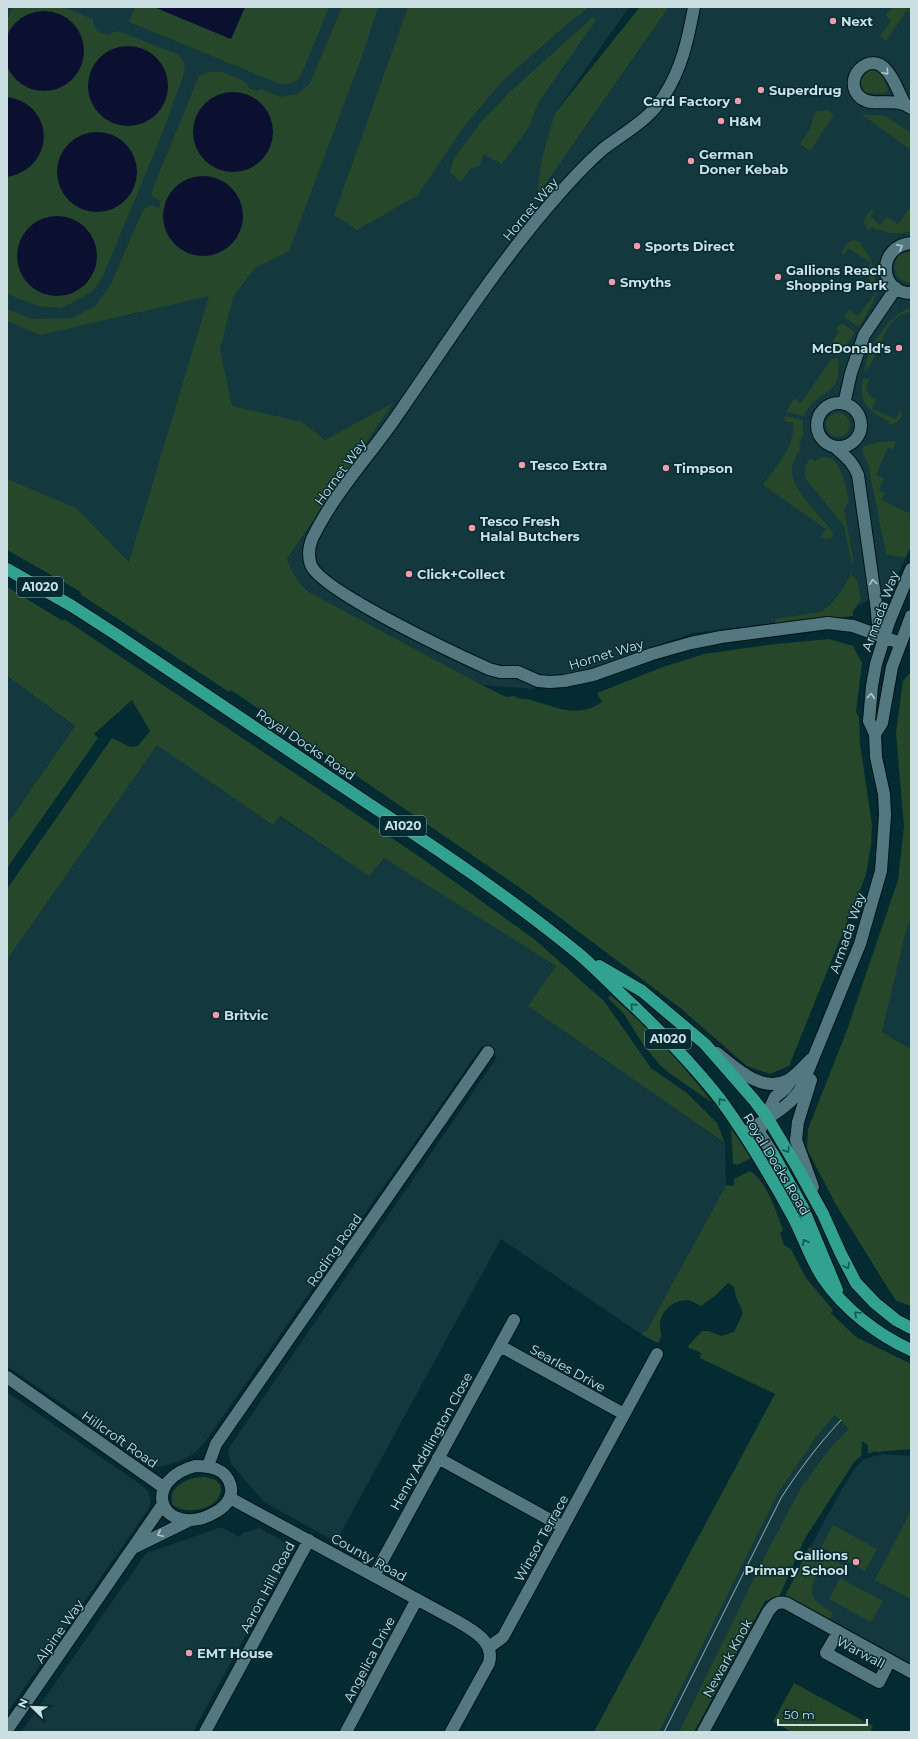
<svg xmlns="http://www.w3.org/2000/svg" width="918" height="1739" viewBox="0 0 918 1739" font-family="Montserrat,sans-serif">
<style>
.built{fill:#13383e}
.green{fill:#27472b}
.water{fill:#0b0f30}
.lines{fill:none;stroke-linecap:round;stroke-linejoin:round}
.minor-casing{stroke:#001217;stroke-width:14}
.highway-casing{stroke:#001217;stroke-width:14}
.minor{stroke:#53787f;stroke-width:12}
.highway{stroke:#31a28f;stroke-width:12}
.tram{stroke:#99b2b6;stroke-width:1}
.oneway{stroke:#aec6ca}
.oneway2{stroke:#135552}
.poi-dot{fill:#f39aab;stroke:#032b31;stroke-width:1.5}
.labels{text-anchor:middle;stroke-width:3;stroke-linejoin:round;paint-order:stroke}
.shield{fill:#032b31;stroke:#90aaae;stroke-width:1}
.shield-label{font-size:12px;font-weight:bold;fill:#cce0e3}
.poi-label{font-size:13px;font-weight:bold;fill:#cce0e3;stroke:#032b31;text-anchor:start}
.street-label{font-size:13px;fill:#cce0e3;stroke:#032b31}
</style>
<rect width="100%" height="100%" fill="#032b31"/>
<path class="built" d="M7 7H629L555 113 550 136 570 149 669 7H911V546L894 583 844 615 693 633 531 689 482 685 309 592 300 585 294 576 287 559 382 419 208 659 75 507 7 479Z
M7 676 75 726 7 824Z
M157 744 273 824 279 816 330 850 384 857 556 966 529 1006 725 1143 726 1185 647 1330 641 1334 501 1239 336 1542 264 1502 231 1464 228 1454 230 1446 497 1057 482 1046 205 1442 195 1453 184 1459 161 1467 152 1466 7 1366V960Z
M911 919V1049L882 1032 906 932Z
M7 1392 144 1487 148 1491 151 1502 147 1511 7 1713Z
M835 1415 855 1435 694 1732H648L794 1461Z
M883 1454 911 1456V1666L791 1601 794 1577 840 1492 856 1467 864 1459Z
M222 1527 239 1537 242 1533 259 1528 294 1547 193 1732H21L146 1553Z"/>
<path class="green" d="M12 7H63L92 19 97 31 107 35 118 31 179 55 184 63 185 71 162 134 103 276 93 291 62 308 38 306 7 294V20Z
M135 7H154L231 39 245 7H329L302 73 297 81 283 85 129 22Z
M342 7H378L362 56 289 251 255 268 233 297 220 349 232 406 302 422 325 440 393 403 287 559C293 573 297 583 309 592L482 685 506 697 514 696C519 700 525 698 531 700 556 707 578 719 602 702L597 693 663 667 704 654 775 644 829 639 853 646 862 663 856 712 859 717 860 744 872 825 871 844 866 875 789 1066 770 1074 747 1066 679 1007 523 890 231 690 229 692 80 594 81 592 7 550V479L75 507 129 562 209 296 40 335 7 321V309L31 319 73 318 95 306 111 284 143 210 150 205 159 208 161 201 151 196 153 188 199 76C218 66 229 75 247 83L249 88 257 91 262 89 280 97 297 94 310 83Z
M408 7H589L571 21 502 81 463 128 418 195 357 230 334 215Z
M640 7H669L537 196 542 158 555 113Z
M894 7H904L908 9 911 7V13L907 10 886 41 880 36 891 21 885 15Z
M593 17 596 20 538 103 529 127 502 164 483 154 480 166 470 169 461 182 450 173 453 160 480 123 512 90Z
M872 70C884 73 884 79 888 90L885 94 866 93C858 83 860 75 872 70Z
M828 110 834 115 810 151 800 144 810 129 815 112Z
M861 114 885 116 911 133V150Z
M911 206V232C896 235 885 233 871 227L869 231 864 223 865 217 872 209 874 211 870 216 880 225 887 217 898 224Z
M854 240 862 243 860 245C874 257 874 272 877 288L875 290 869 286 870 279 864 272 871 263 848 248 844 255 841 253 847 243Z
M911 251V283C895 282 890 267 899 255Z
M877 291 874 301 859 327 844 317 849 310 858 316Z
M911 308V312C883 314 880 357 865 372 865 351 889 313 911 308Z
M842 323 855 332C851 341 843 347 839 356L827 349 839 332 836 329Z
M838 358C843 400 817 386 804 416L786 412 794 398 801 403 831 359Z
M863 378 869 379C865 389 866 394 876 400L872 409 896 419 900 411H901L902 414C900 421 896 424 888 424L889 421C868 411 858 403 863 378Z
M826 425a12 12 0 1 1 24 0a12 12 0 1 1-24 0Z
M785 416 803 420V435L799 443 801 447C798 454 792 462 792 470 791 490 820 515 832 531L833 535 831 538 826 539 821 537 826 529 763 485C775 467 796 446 793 423L784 421Z
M896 441 893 449 888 447 876 475 884 478 879 490 885 494 881 500 911 514V546L905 558 886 554 868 464 862 451 864 446 879 442Z
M810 458 815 461C839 445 846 486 849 501L844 509 854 563 852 564 844 526 806 479C804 470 805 466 810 458Z
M851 574 857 580 861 599 853 611V616L776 625 775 619 820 612C834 604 844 588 851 574Z
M7 587 63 621 64 619 423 859 534 939 604 1001 651 1068 687 1093 717 1123 725 1143 528 1006 556 966 384 858 369 876 280 816 273 825 157 745 7 960V889L112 738 130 747 138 746 150 731 132 700 94 734 98 738 7 868V824L75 726 7 676Z
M911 672V919L906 932 882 1032 911 1049V1306L896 1301 835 1203 807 1149 808 1129 847 1030 898 880 904 826 896 733 903 681Z
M610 995C666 1042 712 1097 751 1158L737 1165 733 1164 731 1128 714 1104 669 1073 659 1064 644 1046 624 1014 608 998Z
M750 1171C766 1180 777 1213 783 1230L780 1233 784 1245 791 1249 806 1278 833 1310 831 1313 856 1337 911 1364V1449L877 1452 875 1451 868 1454V1445L862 1441 861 1456 854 1462 804 1540 779 1597 765 1601 694 1732H679L766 1554 802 1486 830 1448 849 1429 835 1415 816 1437 778 1493 659 1732H594L775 1394 700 1358 701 1353 687 1347 702 1331H708L721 1336 734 1332 743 1313 736 1297 734 1287 728 1283 716 1295 701 1306C697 1304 691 1300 687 1300 673 1300 660 1311 660 1326 660 1335 664 1332 658 1343L641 1334 647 1330 726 1185 734 1186V1179Z
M205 1477 216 1480 220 1485C227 1507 187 1518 172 1504V1493C179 1481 192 1477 205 1477Z
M911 1511V1599L875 1580Z
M833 1525 877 1549 865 1571 821 1547Z
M809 1547 847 1567 844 1572C839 1569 832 1567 826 1569 814 1573 808 1589 815 1600 819 1605 827 1609 833 1613L828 1621 784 1599Z
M840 1578 883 1601 871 1622 829 1599Z
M794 1683 873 1726 870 1732H792L773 1722Z"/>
<path class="water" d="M154 7H245L231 39Z
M4 51a40 40 0 1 1 80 0a40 40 0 1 1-80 0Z
M88 86a40 40 0 1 1 80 0a40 40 0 1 1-80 0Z
M193 132a40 40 0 1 1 80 0a40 40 0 1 1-80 0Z
M7 97C56 104 56 168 7 177Z
M57 172a40 40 0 1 1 80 0a40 40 0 1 1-80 0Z
M163 216a40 40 0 1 1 80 0a40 40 0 1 1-80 0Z
M17 256a40 40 0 1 1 80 0a40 40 0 1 1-80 0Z"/>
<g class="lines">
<defs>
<path id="minor" d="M694 7C688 39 682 68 664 96 649 120 625 132 603 149 587 163 573 178 559 194 497 264 447 344 394 420 366 460 333 495 312 539 309 547 308 557 311 565 321 591 458 655 489 669L500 672H518L538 681 550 682 564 681 593 675 652 654 691 643 721 637 828 623 853 626 900 643
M905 104C899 94 895 80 887 71 869 48 840 81 861 98 875 108 894 96 911 108
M911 243C877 246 878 293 911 293
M817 425a22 22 0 1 1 44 0a22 22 0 1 1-44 0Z
M844 404 851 373 864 335 896 288
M835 447C845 456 853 462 858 475L876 603 879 635
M875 734 882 723 892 667 911 616
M717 1053C736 1068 762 1094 788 1080 797 1075 804 1066 811 1059
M811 1080 798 1122 796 1140 813 1187
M745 1133C764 1119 790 1108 801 1088L860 944 881 871 885 815 884 794 876 757 875 734 869 721 872 686 876 664 889 622 911 569
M773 1154 759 1132 775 1097 785 1089 793 1078
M500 1346 624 1414
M7 1377 163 1487
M438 1458 563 1527
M195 1466C202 1466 209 1466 216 1469 231 1475 237 1494 224 1506 218 1512 211 1515 203 1518 158 1531 143 1480 195 1466Z
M208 1466 216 1444 488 1052
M230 1498 457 1621C473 1630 495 1642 489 1663L451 1732
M135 1547 188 1521
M374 1576 514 1320
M838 1632 826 1653 879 1682 890 1660
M489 1647 503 1637 657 1354
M7 1730 163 1504
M205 1732 309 1540
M346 1732 417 1599
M703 1732 768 1612C773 1605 777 1601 786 1603L911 1672"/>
<path id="highway" d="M7 569 72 606 117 635C200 690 283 746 366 802 439 850 512 899 579 954 599 971 616 990 635 1007 665 1036 694 1066 720 1099 747 1136 770 1175 792 1215 803 1235 810 1259 823 1278 844 1309 878 1335 911 1350
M599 966 642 991 705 1044 754 1100 767 1117 797 1167 823 1214 840 1252 856 1283 875 1303 896 1320 911 1328
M773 1154 803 1208 837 1290"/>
</defs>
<use href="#minor" class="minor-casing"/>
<use href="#highway" class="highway-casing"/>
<use href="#minor" class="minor"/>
<use href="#highway" class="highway"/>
<path class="tram" d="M664 1732 781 1498C799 1470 818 1445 841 1420"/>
</g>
<defs><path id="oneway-chevron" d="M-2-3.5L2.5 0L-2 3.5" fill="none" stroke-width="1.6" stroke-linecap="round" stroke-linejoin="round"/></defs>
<g class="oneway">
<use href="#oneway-chevron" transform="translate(886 72) rotate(49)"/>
<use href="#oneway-chevron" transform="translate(900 247) rotate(-27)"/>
<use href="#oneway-chevron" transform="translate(873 582) rotate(-98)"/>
<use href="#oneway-chevron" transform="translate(871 696) rotate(-85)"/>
<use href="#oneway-chevron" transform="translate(160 1534) rotate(155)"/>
</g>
<g class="oneway2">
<use href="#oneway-chevron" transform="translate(633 1006) rotate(-136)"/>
<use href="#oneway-chevron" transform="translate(721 1101) rotate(-127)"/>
<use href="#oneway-chevron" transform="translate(787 1150) rotate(58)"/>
<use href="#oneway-chevron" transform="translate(805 1242) rotate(-116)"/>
<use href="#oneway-chevron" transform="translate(847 1266) rotate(62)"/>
<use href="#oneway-chevron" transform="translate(857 1314) rotate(-136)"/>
</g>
<g class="poi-dot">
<circle cx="833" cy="21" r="4"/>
<circle cx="761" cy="90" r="4"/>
<circle cx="738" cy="101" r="4"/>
<circle cx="721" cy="121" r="4"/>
<circle cx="691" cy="161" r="4"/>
<circle cx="637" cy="246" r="4"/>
<circle cx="778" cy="277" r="4"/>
<circle cx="612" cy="282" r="4"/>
<circle cx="899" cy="348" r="4"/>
<circle cx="522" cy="465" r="4"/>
<circle cx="666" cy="468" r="4"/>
<circle cx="472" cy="528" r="4"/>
<circle cx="409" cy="574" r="4"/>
<circle cx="216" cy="1015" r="4"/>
<circle cx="856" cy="1562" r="4"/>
<circle cx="189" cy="1653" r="4"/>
</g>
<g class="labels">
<g class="shield">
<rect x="17" y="577" width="46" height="20" rx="3"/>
<rect x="380" y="816" width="46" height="20" rx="3"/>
<rect x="645" y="1029" width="46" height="20" rx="3"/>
</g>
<g class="shield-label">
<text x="40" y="591">A1020</text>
<text x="403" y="830">A1020</text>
<text x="668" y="1043">A1020</text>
</g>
<g class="poi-label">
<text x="841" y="26">Next</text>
<text x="769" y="95">Superdrug</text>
<text x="730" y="106" text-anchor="end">Card Factory</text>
<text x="729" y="126">H&amp;M</text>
<text x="699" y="159">German<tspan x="699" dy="15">Doner Kebab</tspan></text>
<text x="645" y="251">Sports Direct</text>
<text x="786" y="275">Gallions Reach<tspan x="786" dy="15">Shopping Park</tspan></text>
<text x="620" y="287">Smyths</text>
<text x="891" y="353" text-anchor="end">McDonald's</text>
<text x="530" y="470">Tesco Extra</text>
<text x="674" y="473">Timpson</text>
<text x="480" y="526">Tesco Fresh<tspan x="480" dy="15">Halal Butchers</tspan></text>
<text x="417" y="579">Click+Collect</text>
<text x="224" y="1020">Britvic</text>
<text x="848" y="1560" text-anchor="end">Gallions<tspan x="848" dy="15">Primary School</tspan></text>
<text x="197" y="1658">EMT House</text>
</g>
<g class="street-label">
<text transform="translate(530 209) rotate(-50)" y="5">Hornet Way</text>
<text transform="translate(340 472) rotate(-54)" y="5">Hornet Way</text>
<text transform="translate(880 611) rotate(-70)" y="5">Armada Way</text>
<text transform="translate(606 654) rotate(-17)" y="5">Hornet Way</text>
<text transform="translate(306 744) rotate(34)" y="5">Royal Docks Road</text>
<text transform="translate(847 933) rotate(-71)" y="5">Armada Way</text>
<text transform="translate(777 1164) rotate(59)" y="5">Royal Docks Road</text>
<text transform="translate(334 1250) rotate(-55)" y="5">Roding Road</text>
<text transform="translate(568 1368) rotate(29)" y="5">Searles Drive</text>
<text transform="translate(120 1439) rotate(35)" y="5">Hillcroft Road</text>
<text transform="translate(431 1441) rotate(-61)" y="5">Henry Addlington Close</text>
<text transform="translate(541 1538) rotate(-61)" y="5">Winsor Terrace</text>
<text transform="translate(369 1557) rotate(29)" y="5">County Road</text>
<text transform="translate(267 1587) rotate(-62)" y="5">Aaron Hill Road</text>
<text transform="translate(59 1631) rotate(-55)" y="5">Alpine Way</text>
<text transform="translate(861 1652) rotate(28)" y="5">Warwall</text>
<text transform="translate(727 1658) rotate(-61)" y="5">Newark Knok</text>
<text transform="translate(369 1659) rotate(-62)" y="5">Angelica Drive</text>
</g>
</g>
<rect width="918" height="1739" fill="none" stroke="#cce0e3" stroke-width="16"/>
<g transform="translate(32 1707) rotate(293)" stroke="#032b31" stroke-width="3" paint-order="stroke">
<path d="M0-3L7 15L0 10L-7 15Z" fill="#cce0e3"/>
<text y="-6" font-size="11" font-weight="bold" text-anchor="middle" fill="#cce0e3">N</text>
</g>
<path d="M778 1719v6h89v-6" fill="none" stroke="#cce0e3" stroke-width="2"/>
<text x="784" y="1719" font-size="12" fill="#cce0e3" stroke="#032b31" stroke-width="3" paint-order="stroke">50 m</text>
</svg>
